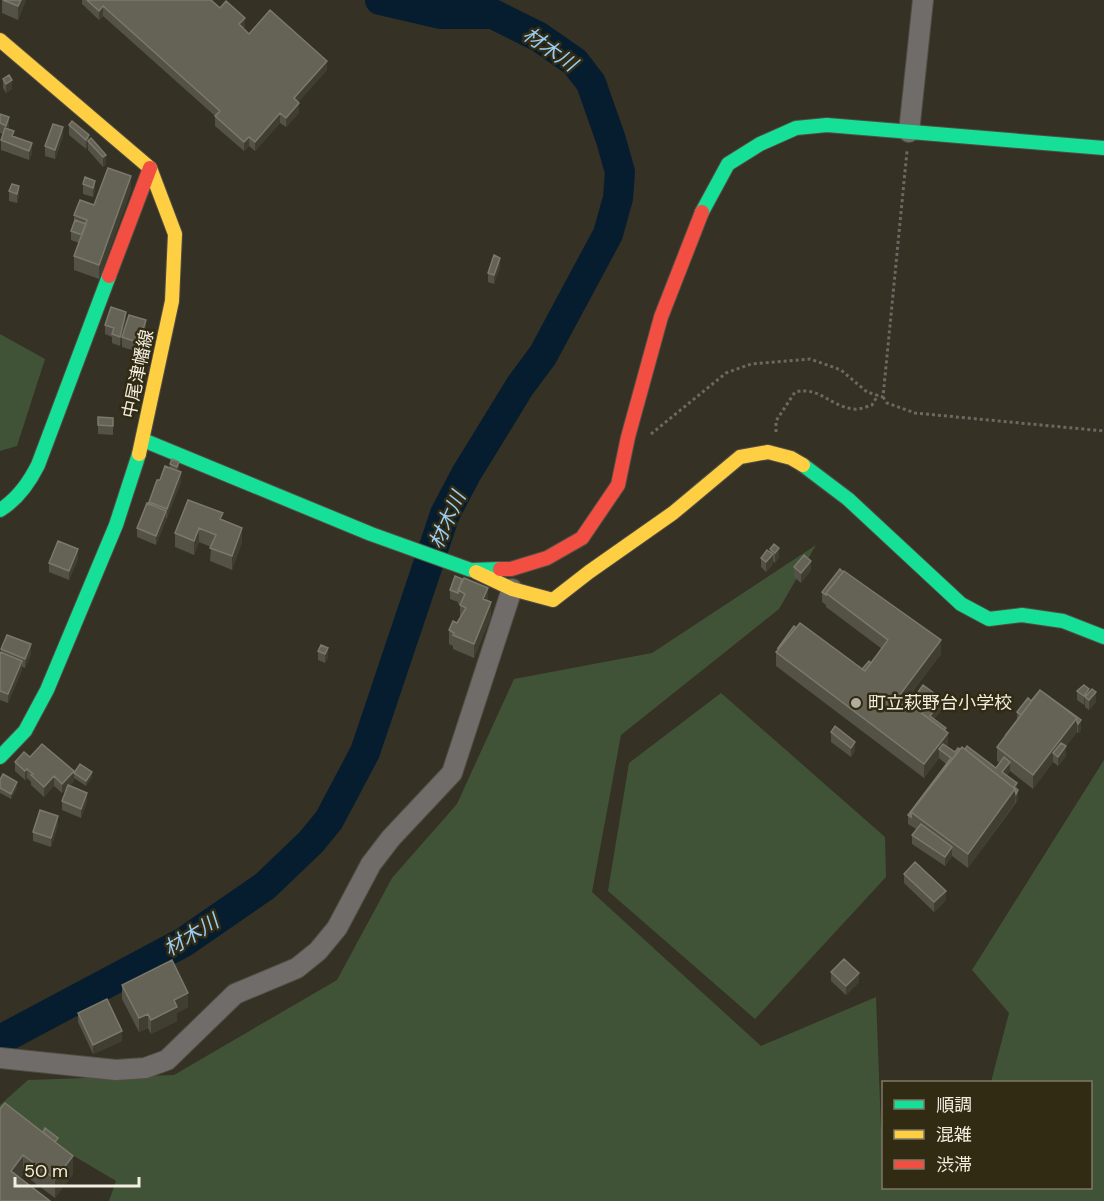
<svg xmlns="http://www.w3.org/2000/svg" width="1104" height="1201" viewBox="0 0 1104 1201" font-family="'DM Sans','Noto Sans JP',sans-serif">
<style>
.green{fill:#415337}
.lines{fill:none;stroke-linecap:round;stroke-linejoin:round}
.river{stroke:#051d2f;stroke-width:30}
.street-casing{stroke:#524e44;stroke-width:22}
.fast-casing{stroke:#524e44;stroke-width:16}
.slow-casing{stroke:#524e44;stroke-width:16}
.jam-casing{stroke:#524e44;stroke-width:16}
.path{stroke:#6c6863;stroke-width:3;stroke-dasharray:3 3;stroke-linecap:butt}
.street{stroke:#706c69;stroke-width:20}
.fast{stroke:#16e098;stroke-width:14}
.slow{stroke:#ffcf43;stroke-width:14}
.jam{stroke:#f24e42;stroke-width:14}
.wall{fill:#545146}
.shaded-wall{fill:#403d31}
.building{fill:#656256;stroke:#7b786c;stroke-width:1.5}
.poi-dot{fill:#b0ac9e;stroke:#312b13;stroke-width:2}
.labels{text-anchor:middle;stroke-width:5;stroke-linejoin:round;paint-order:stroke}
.street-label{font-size:18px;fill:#f2eee0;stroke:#312b13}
.poi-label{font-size:18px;fill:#f2eee0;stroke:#312b13;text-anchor:start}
.water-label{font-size:20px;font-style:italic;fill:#99cdf6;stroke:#312b13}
</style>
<rect width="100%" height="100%" fill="#353124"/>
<path class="green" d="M0 334 45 359 17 446 0 451Z
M816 545 779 609 621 735 592 892 761 1046 876 997 881 1128H884V1188H1090V1082H991L1009 1013 972 970 1104 760V1201H109L116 1181 0 1112V1105L28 1080 174 1075 337 980 392 878 457 804 514 679 652 653Z
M721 693 885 837 886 877 755 1019 608 891 629 763Z"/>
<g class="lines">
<path class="river" d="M0 1040 184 942 265 886 311 842 329 820 365 752 445 514 466 474 520 386 543 355 608 234 618 198 620 172 611 140 591 83 575 62 539 37 493 14H440L380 0"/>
<defs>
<path id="street" d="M909 132 923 0
M0 1058 116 1070 145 1068 167 1060 235 994 297 968 318 951 337 928 371 864 391 838 452 773 512 589"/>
<path id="fast" d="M702 212 728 164 760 144 796 128 827 125 1104 148
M143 440 371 534 471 570 500 569
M803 465 848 499 961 604 989 619 1022 615 1063 621 1104 637
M0 510C18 499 29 483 38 465L109 276
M0 757 25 731 47 690 116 525 139 454"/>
<path id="slow" d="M0 40 150 168 175 234 172 301 139 454
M476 572 512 589 553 600 589 572 673 513 740 457 768 452 791 458 803 465"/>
<path id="jam" d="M109 276 150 168
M500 569H511L547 558 582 538 618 485 628 437 661 317 702 212"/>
</defs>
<use href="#street" class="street-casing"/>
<use href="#fast" class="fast-casing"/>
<use href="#slow" class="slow-casing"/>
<use href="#jam" class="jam-casing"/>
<path class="path" d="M883 397 887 403 915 413 1104 431
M776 432V421L795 392C819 386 830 406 853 409 859 410 866 407 872 405L878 395
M651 434 726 373 751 364 810 359 841 370 867 392 883 397 907 151"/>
<use href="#street" class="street"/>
<use href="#fast" class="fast"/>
<use href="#slow" class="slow"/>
<use href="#jam" class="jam"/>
</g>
<path class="wall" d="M2 0H26L18 20 2 13Z
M82 0H211L245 27 243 29 249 34 327 70 298 102 299 113 286 127 280 123 255 151 249 146 244 151 215 126V116L103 16 99 20 82 4Z
M3 79 12 89 6 93 3 88Z
M0 114 9 127 8 129 14 137 32 153 29 160 1 150V140L3 134 0 133Z
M69 125 89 139 106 155V164L103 167 88 150V146L86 149 69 135Z
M63 136 55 159 45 156V146Z
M85 177 95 190 93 197 83 194V184Z
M19 186V196L17 203 9 201V191Z
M131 190 99 279 74 270V256L79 243 71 240V231L74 222V215L94 205Z
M500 267 494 284 488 282V273Z
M126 321 123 334 146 330 139 352 122 347V338L120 346 112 343V337L105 334V325Z
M113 418V435L98 434V425Z
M179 462V472L181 482 156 545 137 537V528L160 480 170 468V464Z
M223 521 242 542 232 570 210 561 211 547 199 542 194 555 175 547V533Z
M774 544 779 557 775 563 773 561V564L766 572 761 567V558L770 552V549Z
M78 559 69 580 49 572V563Z
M794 567 811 570 801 583 794 577Z
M840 569 941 654 907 699 911 702 942 709 934 719 946 732 948 747 955 752 996 768 1000 763 997 761V747L1017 719V712L1031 701 1081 720V730L1078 733 1077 732 1066 746V756L1058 766 1053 762 1033 789 1010 771 1007 775 1017 790 1018 800 968 868 952 856 945 866 912 844V835L916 829 908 824V815L946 764 939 758 924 778 776 666V652L778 649V648L862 669 871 663 882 649 826 607V605L822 602V592Z
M455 576 488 601 491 616 474 658 453 649V646L449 644V630L457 623 460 618V605L458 604V600V602L450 599V590Z
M321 645 328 657 325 663 318 660V651Z
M1 649 31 654 25 668 22 667V670L8 703 0 700V652H1Z
M1077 691 1089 693 1096 702 1089 710 1085 707V703L1084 705 1077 700Z
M831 732 855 751 851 757 831 742Z
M30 757 74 781 70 785 87 802 81 818 62 810V801L67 788 62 793 54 786 44 797 31 785V782L27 778 25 780 15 771V762Z
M74 773 92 777 86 786 74 778Z
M0 780 17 787 11 799 0 793Z
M58 825 51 847 33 841V832Z
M904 874 946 900 934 912 904 883Z
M831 972 859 982 846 995 831 981Z
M122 985 188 1007 177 1013V1021L151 1034 148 1028 139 1032 122 999Z
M78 1013 122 1041 93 1054 78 1022Z
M0 1109 58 1144 73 1174 55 1198 23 1174 0 1201Z"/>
<path class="shaded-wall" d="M21 0H26L18 20V6Z
M103 6V16L99 20V11Z
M245 18V27L239 34V24Z
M327 61V70L294 107V98Z
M12 80V89L6 93V84Z
M299 103V113L286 127V118Z
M280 113V123L255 151V142Z
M9 117V127L6 135V126Z
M63 127V136L55 159V150Z
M89 135V142L88 141V146L86 149V140Z
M249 137V146L244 151V142Z
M32 143V153L29 160V151Z
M106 155V164L103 167V157Z
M131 176V190L99 279V265Z
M95 181V190L93 197V188Z
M19 186V196L17 203V194Z
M500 258V267L494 284V275Z
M126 312V321L120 346V337Z
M146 320V330L139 352V343Z
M179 462V471L177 477V467Z
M181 472V482L167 519V509Z
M166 511V520L156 545V536Z
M199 528V542L194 555V541Z
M242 528V542L232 570V556Z
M779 548V557L775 563V553Z
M78 549V559L69 580V571Z
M773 554V564L766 572V562Z
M811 561V570L801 583V573Z
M488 588V602L483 599Z
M491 602V616L474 658V644Z
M941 640V654L903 704 899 696Z
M31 644V654L25 668V659Z
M328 648V657L325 663V654Z
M22 661V670L8 703V694Z
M1089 689V698L1085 697V703L1084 705V696Z
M1096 692V702L1089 710V700Z
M942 699V709L930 725V716Z
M1077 718V732L1058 757 1053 753V762L1033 789V775Z
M1081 720V730L1078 733V724Z
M946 728V736L948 733V747L939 749V758L924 778V764Z
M855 742V751L851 757V748Z
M1066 746V756L1058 766V757Z
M1010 762V771L1002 782V772Z
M27 769V778L25 780V771Z
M74 771V781L62 793V784Z
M92 772V777L86 786V781Z
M54 776V786L44 797V787Z
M17 782V787L11 799V794Z
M1017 783 1018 800 1016 803 1015 794V803L968 868V854Z
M87 793V802L81 818V809Z
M58 816V825L51 847V838Z
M952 847V856L945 866V857Z
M946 891V900L934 912V902Z
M859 973V982L846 995V986Z
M188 993V1007L177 1013V1021L151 1034V1020L174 1000Z
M148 1014V1028L139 1032V1018Z
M122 1031V1041L93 1054V1045Z
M23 1155V1174L11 1190V1171Z
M73 1156V1174L55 1198V1179Z"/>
<path class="building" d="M3 0H21L18 6Z
M87 0H211L220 8 226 1 245 18 239 24 249 34 270 10 327 61 294 98 299 103 286 118 280 113 255 142 249 137 244 142 215 116 220 111 103 6 99 11Z
M9 75 12 80 6 84 3 79Z
M0 114 9 117 6 126 0 123Z
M72 121 89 135 86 140 69 125Z
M53 124 63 127 55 150 45 146Z
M5 128 14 131 12 136 32 143 29 151 1 140Z
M91 138 106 155 103 157 88 141Z
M108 168 131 176 99 265 74 256 87 220 74 215 80 200 94 205Z
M85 177 95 181 93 188 83 184Z
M12 184 19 186 17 194 9 191Z
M75 220 86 224 82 235 71 231Z
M494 255 500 258 494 275 488 273Z
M111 307 126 312 120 337 112 334 114 328 105 325Z
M129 315 146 320 139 343 122 337Z
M98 417 113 418V426L98 425Z
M172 459 179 462 177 467 170 464Z
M165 466 181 472 167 509 149 502 157 480H160Z
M188 500 223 513 220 519 242 528 232 556 210 548 216 535 199 528 194 541 175 533Z
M147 503 166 511 156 536 137 528Z
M58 541 78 549 69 571 49 563Z
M774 544 779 548 775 553 770 549Z
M767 550 773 554 766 562 761 558Z
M804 555 811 561 801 573 794 567Z
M840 569 843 572 826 593V595L822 592Z
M844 571 941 640 899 696 948 733 924 764 776 652 800 623 865 671 888 640 826 593Z
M455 576 462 579 458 593 450 590Z
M464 578 488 588 483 599 491 602 474 644 453 635 454 633 449 630 453 621 457 623 466 608 460 605 465 594 458 590Z
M794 626 796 628 779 648H778Z
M7 635 31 644 25 659 1 649Z
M321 645 328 648 325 654 318 651Z
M0 652 22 661 8 694 0 691Z
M869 661 871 663 865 671 862 669Z
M923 685 942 699 930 716 946 728 944 730 901 698 902 696 911 702Z
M1084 685 1089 689 1084 696 1077 691Z
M1092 689 1096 692 1089 700 1085 697Z
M1040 690 1077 718 1033 775 997 747Z
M1040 690 1005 736 1021 715 1017 712 1028 698 1031 701 1040 690 1081 720 1078 724 1077 722V718Z
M835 726 855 742 851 748 831 732Z
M1061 743 1066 746 1058 757 1053 753Z
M42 744 74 771 62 784 54 776 44 787 31 775 33 774 27 769 25 771 15 762 24 752 30 757Z
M943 744 955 752 958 748 960 749 911 812V817L908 815 951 758 939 749Z
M967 746 996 768 1004 757 1010 762 1002 772 1017 783 1014 787 1018 790 1016 794 1015 789 965 749Z
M962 747 1015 789 968 854 911 812Z
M80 764 92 772 86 781 74 773Z
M3 774 17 782 11 794 0 788V780Z
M68 785 87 793 81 809 62 801Z
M40 810 58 816 51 838 33 832Z
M921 824 952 847 945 857 912 835Z
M915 862 946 891 934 902 904 874Z
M844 959 859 973 846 986 831 972Z
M172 960 188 993 174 1000 177 1007 151 1020 148 1014 139 1018 122 985Z
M107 999 122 1031 93 1045 78 1013Z
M5 1103 73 1156 55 1179 23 1155 11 1171 50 1201H0V1109Z
M45 1128 58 1138 55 1142 43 1132Z"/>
<circle class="poi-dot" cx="856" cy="703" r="6"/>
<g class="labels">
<g class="street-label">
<text transform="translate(138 374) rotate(-78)" y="6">中尾津幡線</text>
</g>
<g class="poi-label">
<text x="868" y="709">町立萩野台小学校</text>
</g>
<g class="water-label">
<text transform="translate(550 49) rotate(35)" y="7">材木川</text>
<text transform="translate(447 520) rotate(-66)" y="7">材木川</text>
<text transform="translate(191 935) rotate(-32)" y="7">材木川</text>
</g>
</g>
<rect x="882" y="1081" width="210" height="108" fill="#312b13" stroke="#7e7965" stroke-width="1.5"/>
<rect x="894" y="1100" width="30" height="9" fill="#16e098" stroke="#7e7965" stroke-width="1.5"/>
<text x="936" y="1111" font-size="18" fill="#f2eee0">順調</text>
<rect x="894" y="1130" width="30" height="9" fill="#ffcf43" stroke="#7e7965" stroke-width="1.5"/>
<text x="936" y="1141" font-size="18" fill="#f2eee0">混雑</text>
<rect x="894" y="1160" width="30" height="9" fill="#f24e42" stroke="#7e7965" stroke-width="1.5"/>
<text x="936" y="1171" font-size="18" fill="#f2eee0">渋滞</text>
<path d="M15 1177v9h124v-9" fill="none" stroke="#f2eee0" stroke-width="3"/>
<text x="24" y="1177" font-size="18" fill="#f2eee0" stroke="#312b13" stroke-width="4.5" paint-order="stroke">50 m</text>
</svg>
